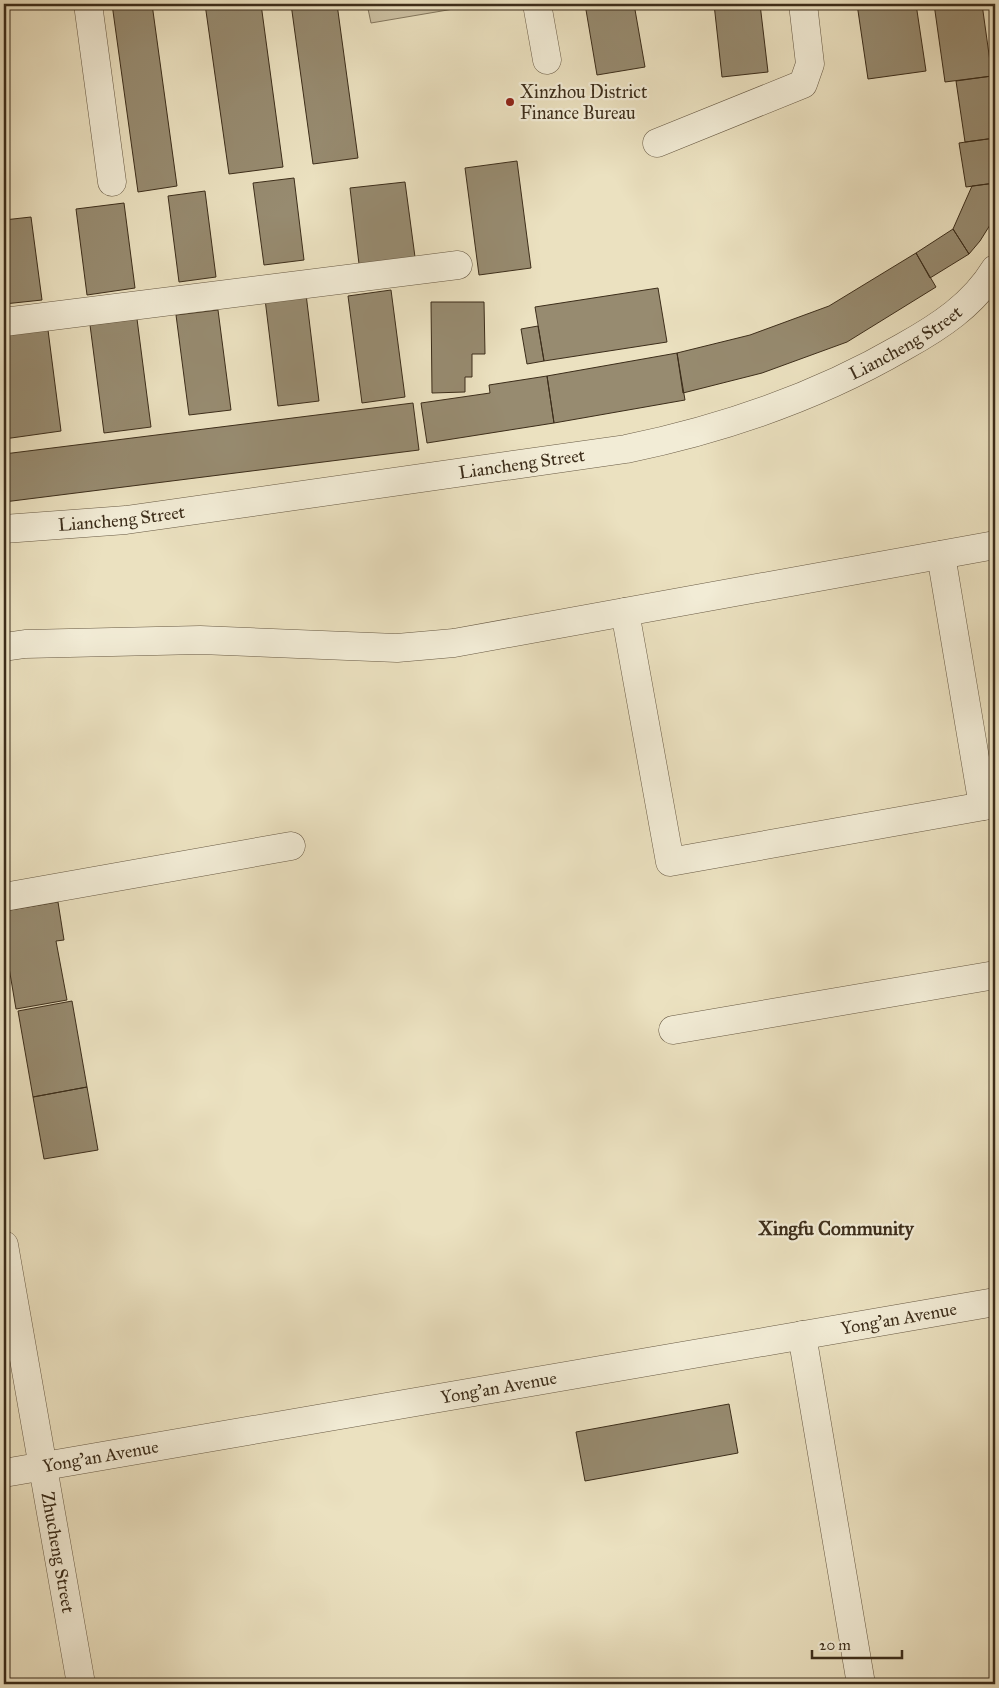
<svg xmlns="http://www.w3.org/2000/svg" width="999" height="1688" viewBox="0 0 999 1688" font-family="'IM FELL Great Primer',serif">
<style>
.green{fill:#cdc2a4;stroke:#84785f}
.building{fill:#978b70;stroke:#3c2d1a}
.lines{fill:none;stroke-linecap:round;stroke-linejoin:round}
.minor-casing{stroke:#685a44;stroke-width:29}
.minor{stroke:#f2ecd6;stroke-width:28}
.poi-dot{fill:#8f2418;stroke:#f2ecd6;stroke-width:2}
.labels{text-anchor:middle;stroke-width:4.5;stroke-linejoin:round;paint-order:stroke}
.poi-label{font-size:18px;fill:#3c2d1a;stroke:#f2ecd6;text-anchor:start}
.street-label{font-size:18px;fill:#3c2d1a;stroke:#f2ecd6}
.neighbourhood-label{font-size:19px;font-weight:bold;fill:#3c2d1a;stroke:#f2ecd6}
</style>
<rect width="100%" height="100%" fill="#ebe1c0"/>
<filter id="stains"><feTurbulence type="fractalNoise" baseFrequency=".004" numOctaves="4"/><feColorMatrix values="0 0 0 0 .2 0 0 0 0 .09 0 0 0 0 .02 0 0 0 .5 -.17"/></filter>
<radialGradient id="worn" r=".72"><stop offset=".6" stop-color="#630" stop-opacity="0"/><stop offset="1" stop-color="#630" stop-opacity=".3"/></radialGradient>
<path class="green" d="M367 4H483L371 23Z"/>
<path class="building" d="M112 4H152L177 186 138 192Z
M205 4H261L283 167 229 174Z
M291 4H337L358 158 313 164Z
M585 4H634L645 67 597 75Z
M714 4H760L768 72 722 77Z
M857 4H916L926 71 868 79Z
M934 4H982L992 76 945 82Z
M992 76 995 98V138L965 142 956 81Z
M995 138V183L966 187 959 143Z
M517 161 531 268 479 275 465 168Z
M294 178 304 260 264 265 253 183Z
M405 182 415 257 359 264 350 188Z
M995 183V217L980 241 969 254 953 229 972 186Z
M205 191 216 277 179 282 168 196Z
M124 203 135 288 87 295 76 209Z
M31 217 42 300 4 304V220Z
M953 229 969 254 930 278 916 253Z
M916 253 936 287 847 342 762 373 683 393 677 353 750 335 829 306Z
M658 288 667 342 544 361 535 307Z
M391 290 405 397 362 403 348 296Z
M306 294 319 401 278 406 265 299Z
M431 302H484L485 354H472V377H465V392L432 393Z
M218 310 231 410 189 415 176 315Z
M137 319 151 427 104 433 90 325Z
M538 326 544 361 527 364 521 329Z
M48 330 61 431 4 439V335Z
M677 353 685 400 554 423 547 376Z
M547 376 554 423 427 443 421 403 490 393 489 385Z
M413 403 419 450 4 502V454Z
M58 902 64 940 56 941 67 1000 16 1009 4 938V911Z
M72 1001 87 1087 33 1097 18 1011Z
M87 1087 98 1150 44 1159 33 1097Z
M729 1404 738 1453 585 1481 576 1432Z"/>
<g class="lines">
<defs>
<g id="minor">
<path d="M88 4 112 182"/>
<path d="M537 4 547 60"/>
<path d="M657 143 803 84 810 64 803 4"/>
<path d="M4 322 458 265"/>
<path id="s1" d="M4 529 126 520 626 449C723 429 817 397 903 347 939 327 973 305 995 269"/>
<path d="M941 555 983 806"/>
<path d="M625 612 670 862 995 804"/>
<path d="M4 647 25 644 200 640 397 648 454 643 995 545"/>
<path d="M4 897 291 846"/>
<path d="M673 1030 995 975"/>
<path id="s2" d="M4 1245 81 1684"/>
<path d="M802 1335 861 1684"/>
<path id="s3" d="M4 1473 995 1302"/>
</g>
</defs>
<use href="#minor" class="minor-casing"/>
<use href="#minor" class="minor"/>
</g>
<circle class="poi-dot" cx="510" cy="102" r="5"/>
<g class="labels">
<g class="poi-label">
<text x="520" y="98">Xinzhou District<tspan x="520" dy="21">Finance Bureau</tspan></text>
</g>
<g class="street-label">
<text dy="6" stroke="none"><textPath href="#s1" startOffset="928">Liancheng Street</textPath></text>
<text dy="6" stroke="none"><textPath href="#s1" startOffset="522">Liancheng Street</textPath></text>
<text dy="6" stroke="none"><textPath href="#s1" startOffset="118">Liancheng Street</textPath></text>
<text dy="6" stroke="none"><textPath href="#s3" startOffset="908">Yong'an Avenue</textPath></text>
<text dy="6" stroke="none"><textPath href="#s3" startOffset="502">Yong'an Avenue</textPath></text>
<text dy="6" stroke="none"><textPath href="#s3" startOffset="98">Yong'an Avenue</textPath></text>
<text dy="6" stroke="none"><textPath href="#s2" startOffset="312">Zhucheng Street</textPath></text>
</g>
<g class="neighbourhood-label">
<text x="836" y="1235">Xingfu Community</text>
</g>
</g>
<rect width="999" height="1688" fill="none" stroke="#ebe1c0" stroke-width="20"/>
<rect x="5" y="5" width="989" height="1678" fill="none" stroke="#3c2d1a" stroke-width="2.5"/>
<rect x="10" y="10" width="979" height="1668" fill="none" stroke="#3c2d1a"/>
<path d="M812 1650v8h90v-8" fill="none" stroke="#3c2d1a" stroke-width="2.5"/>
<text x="819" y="1650" font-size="15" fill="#3c2d1a" stroke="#f2ecd6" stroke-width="4" paint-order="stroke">20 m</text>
<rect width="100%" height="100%" filter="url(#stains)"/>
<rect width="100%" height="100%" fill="url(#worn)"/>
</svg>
